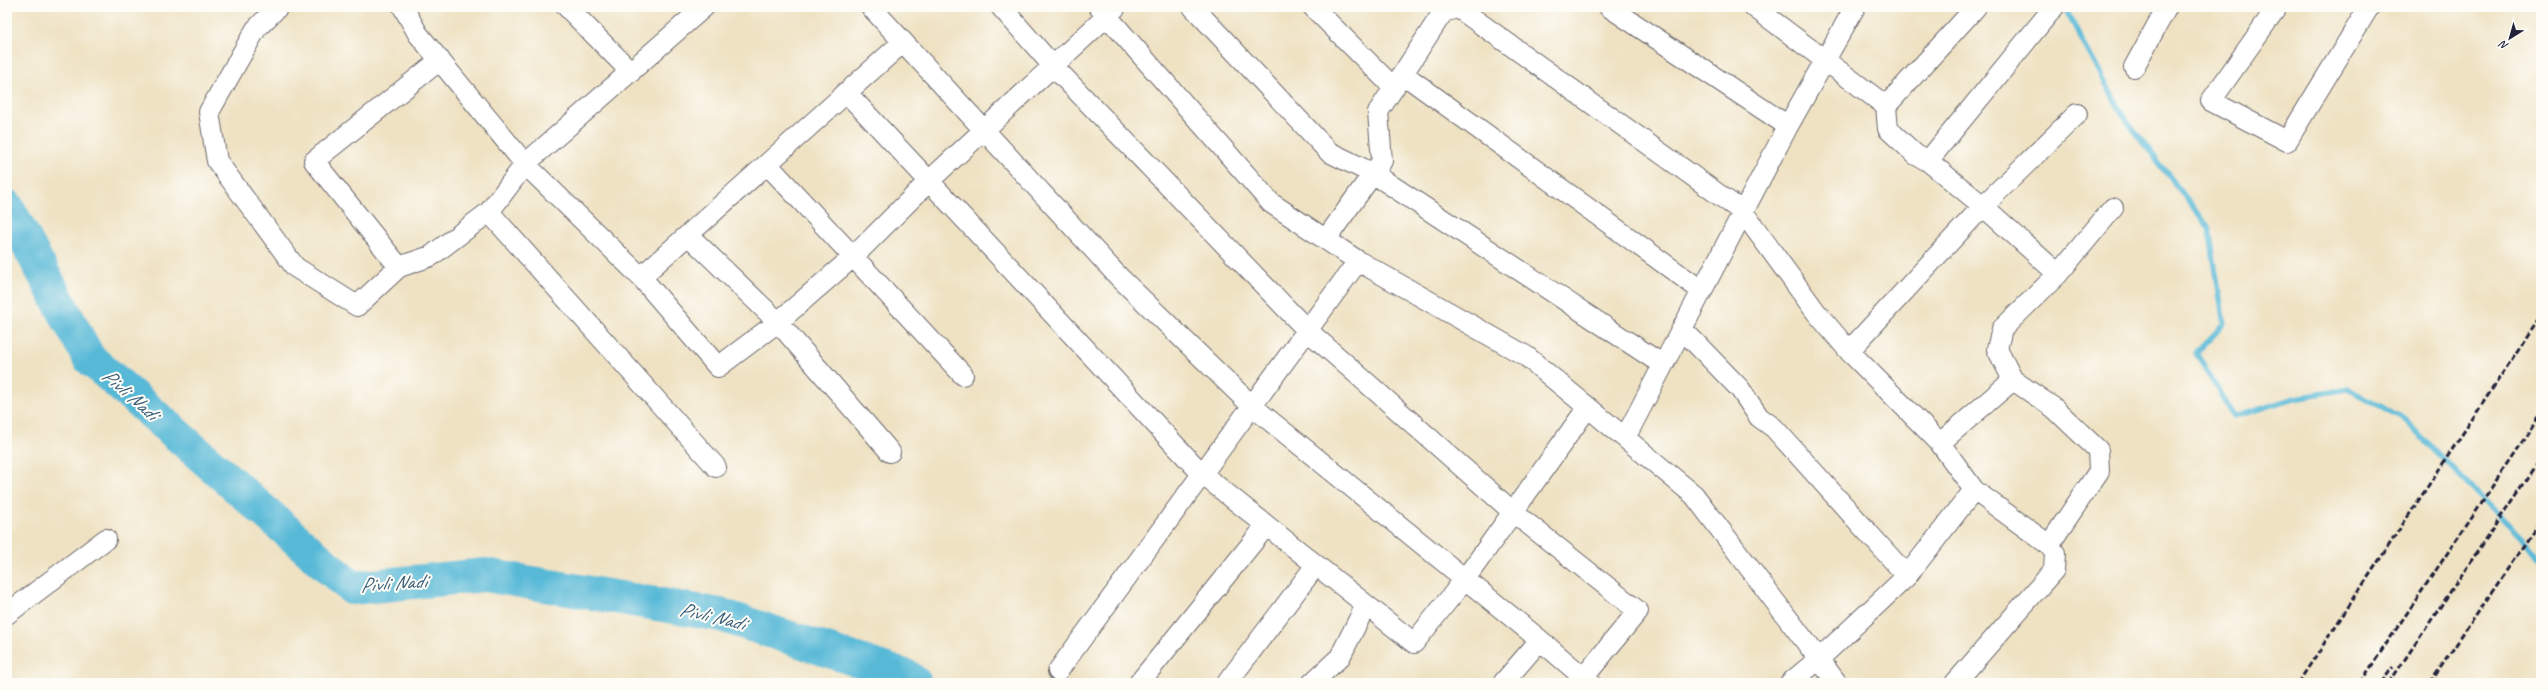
<svg xmlns="http://www.w3.org/2000/svg" width="2548" height="690" viewBox="0 0 2548 690" font-family="Caveat,sans-serif">
<style>
.lines{fill:none;stroke-linecap:round;stroke-linejoin:round}
.stream{stroke:#58b9d7;stroke-width:5.5}
.river{stroke:#58b9d7;stroke-width:34}
.minor-casing{stroke:#6a656b;stroke-width:22}
.minor{stroke:#fff;stroke-width:20}
.rail{stroke:#22223b;stroke-width:3;stroke-dasharray:6 3;stroke-linecap:butt}
.labels{text-anchor:middle;stroke-width:4;stroke-linejoin:round;paint-order:stroke}
.water-label{font-size:21px;font-style:italic;fill:#385e79;stroke:#fdfcf7}
</style>
<rect width="100%" height="100%" fill="#fdfcf7"/>
<filter id="ink" filterUnits="userSpaceOnUse"><feTurbulence type="fractalNoise" baseFrequency=".025" numOctaves="2"/><feDisplacementMap in="SourceGraphic" scale="8" xChannelSelector="R" yChannelSelector="G"/><feConvolveMatrix kernelMatrix="1 2 1 2 8 2 1 2 1" color-interpolation-filters="sRGB"/></filter>
<filter id="wash" filterUnits="userSpaceOnUse"><feTurbulence type="fractalNoise" baseFrequency=".012" numOctaves="4" result="noise"/><feDisplacementMap in="SourceGraphic" scale="16" xChannelSelector="R" yChannelSelector="G"/><feGaussianBlur stdDeviation="0.9" result="paint"/><feColorMatrix in="noise" values="0 0 0 0 0 0 0 0 0 0 0 0 0 0 0 0 0 1.4 0 .05"/><feComposite in="paint" operator="in"/></filter>
<g filter="url(#wash)">
<rect width="100%" height="100%" fill="#efe2c3"/>
<g class="lines">
<path class="stream" d="M2064 7 2124 117 2209 228 2224 324 2196 353 2234 417 2294 398 2348 389 2401 417 2541 557"/>
<path class="river" d="M7 206 89 358 352 588 485 575 721 615 908 677 915 683"/>
</g>
</g>
<g filter="url(#ink)">
<g class="lines">
<defs>
<path id="minor" d="M278 7 256 29 209 112 217 161 295 267 357 306 399 267 431 256 489 212 525 164 641 277 903 42
M403 7 418 34 525 164 704 7
M567 7 631 72
M871 7 1118 276 1252 406 1465 579 1414 643 1202 474 929 181 1107 16 1116 7
M1001 7 1053 66 1307 330 1513 512 1638 611 1584 677
M1099 7 1271 203 1358 261 1526 356 1694 495 1837 683
M1193 7 1329 152 1374 174 1663 365
M1313 7 1394 88
M1457 7 1743 212 1816 312 1849 351 1940 443 1974 490 2049 545 2055 553 2054 570 1955 683
M1609 7 1788 126
M1754 7 1886 106 1888 129 1916 155 1928 161 1983 206 2058 274
M2277 7 2211 101 2287 141 2369 7
M2134 67 2167 7
M1403 74 1702 291
M1886 106 1976 7
M1928 161 2054 7
M767 164 963 375
M489 212 716 467
M688 235 778 322 890 452
M1326 239 1382 161 1378 112 1443 12 1461 7
M399 267 314 161 440 60
M641 277 718 367 778 322 853 257 929 181 846 92
M1682 329 1740 389 1759 417 1774 428 1907 576
M1849 351 1983 206 2077 114
M1625 438 1788 126 1855 7
M1940 443 2013 380
M2049 545 2099 471 2098 450 2054 408 2013 380 1997 349 2002 329 2058 274 2113 208
M7 614 106 539
M1540 640 1590 683
M1058 671 1358 261
M1139 683 1266 526
M1227 683 1316 565
M1312 683 1340 657 1366 605
M1503 683 1540 640 1465 579 1588 407
M1790 683 1819 659 1907 576 1974 490"/>
</defs>
<use href="#minor" class="minor-casing"/>
<use href="#minor" class="minor"/>
<path class="rail" d="M2298 683 2541 315
M2360 683 2541 414
M2381 683 2393 667
M2389 683 2541 457
M2430 683 2541 520"/>
</g>
</g>
<g class="labels">
<g class="water-label">
<text transform="translate(130 394) rotate(41)" y="7">Pivli Nadi</text>
<text transform="translate(393 583) rotate(-4)" y="7">Pivli Nadi</text>
<text transform="translate(712 616) rotate(13)" y="7">Pivli Nadi</text>
</g>
</g>
<rect width="2548" height="690" fill="none" stroke="#fdfcf7" stroke-width="24"/>
<g transform="translate(2510 38) rotate(217)" stroke="#fdfcf7" stroke-width="3" paint-order="stroke">
<path d="M0-3L7 15L0 10L-7 15Z" fill="#22223b"/>
<text y="-6" font-size="11" font-weight="bold" text-anchor="middle" fill="#22223b">N</text>
</g>
</svg>
